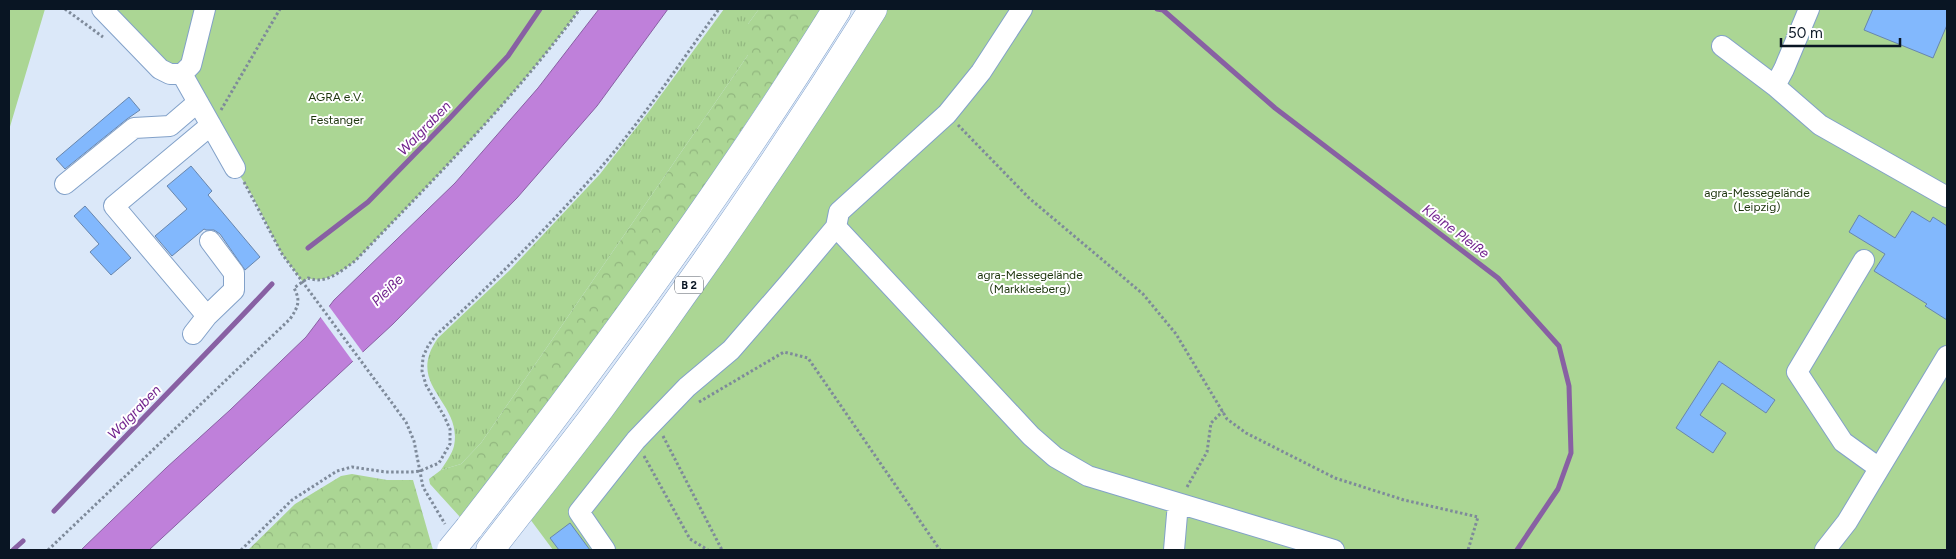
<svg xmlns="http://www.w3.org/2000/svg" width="1956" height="559" viewBox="0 0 1956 559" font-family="Figtree,sans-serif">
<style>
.grass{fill:url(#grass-tufts)}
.forest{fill:url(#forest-crowns)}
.green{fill:#abd694}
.water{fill:#bf80da;stroke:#8860a3}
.pier{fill:#dbe8f9}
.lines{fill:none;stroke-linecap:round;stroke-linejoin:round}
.stream{stroke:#8860a3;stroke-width:5}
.building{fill:#82b8fd;stroke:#6886ad}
.minor-casing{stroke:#82a1c9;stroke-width:22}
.highway-casing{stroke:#82a1c9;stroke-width:29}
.path{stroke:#7e8a9a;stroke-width:3;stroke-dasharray:2.5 2.5;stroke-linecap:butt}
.minor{stroke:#fff;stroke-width:20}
.highway{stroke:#fff;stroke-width:28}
.highway-bridge-casing{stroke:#82a1c9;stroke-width:29;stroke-linecap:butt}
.highway-bridge{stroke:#fff;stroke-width:28}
.labels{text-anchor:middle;stroke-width:4;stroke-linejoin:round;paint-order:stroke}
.shield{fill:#fff;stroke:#535b65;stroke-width:1}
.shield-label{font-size:11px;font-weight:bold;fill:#091523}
.park-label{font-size:12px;fill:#1d350d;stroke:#fff}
.water-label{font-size:14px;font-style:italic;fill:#70218d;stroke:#fff}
</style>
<defs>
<pattern id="grass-tufts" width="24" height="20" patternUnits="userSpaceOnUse" patternTransform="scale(1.25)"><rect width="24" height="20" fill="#abd694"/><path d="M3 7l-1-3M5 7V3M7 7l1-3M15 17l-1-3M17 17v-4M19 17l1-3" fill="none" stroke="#92b77f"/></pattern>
<pattern id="forest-crowns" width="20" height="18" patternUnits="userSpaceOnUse" patternTransform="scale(1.25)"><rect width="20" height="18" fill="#abd694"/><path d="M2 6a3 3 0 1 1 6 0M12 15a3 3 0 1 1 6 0" fill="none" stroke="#92b77f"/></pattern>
</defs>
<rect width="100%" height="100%" fill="#dbe8f9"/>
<path class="grass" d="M724 9H759L748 24V55L481 443 461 464 441 470C446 462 452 454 454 446 463 401 404 386 438 338L510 270 600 174 647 114Z"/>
<path class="forest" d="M759 9H822L665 245 579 362 460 517 430 484 429 479 441 470 461 464 481 443 748 55V24Z
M352 474 387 480H413L433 550H248L295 504 341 476Z"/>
<path class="green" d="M9 9H45L9 130Z
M102 9H580C513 100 434 179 355 261 341 271 326 284 308 278L303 282 282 254 252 195 235 168 170 74Z
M885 9H1947V550H553L530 519Z"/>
<path class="water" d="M599 9H668L597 106 517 198 393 324 149 550H81L166 468 230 410 306 337 334 300 455 183 538 88Z"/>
<path class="pier" d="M328 305 364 354 354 363 319 315Z"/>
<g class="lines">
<path class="stream" d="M1157 9 1163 10 1275 108 1498 278 1559 346 1569 386 1571 453 1558 489 1517 550
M308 248 368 202 448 120 508 56 540 9
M54 511C126 435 200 361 272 284
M13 550 23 541"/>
</g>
<path class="building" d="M1873 9H1947V25L1933 58 1864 30Z
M129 97 140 110 127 119 65 169 56 159Z
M191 166 212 191 208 195 260 257 245 270 220 234 214 230H206L204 229 172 256 155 236 187 209 167 186Z
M85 206 131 258 111 275 90 252 99 244 74 216Z
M1912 211 1930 222 1933 217 1947 226V320L1925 306 1927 304 1874 271 1885 254 1849 232 1859 215 1895 238Z
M1719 361 1775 400 1766 413 1722 383 1700 415 1726 433 1713 453 1676 428Z
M570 523 590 550H559L550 538Z"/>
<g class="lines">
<defs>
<path id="minor" d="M102 9 160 69 170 74H182
M1809 9 1784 69 1775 86 1820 125 1947 197
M1722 46 1775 86
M182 74 235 168
M182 74 191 65 205 9
M65 184 134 128 170 126 198 102
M836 227 1031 436 1055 457 1088 476 1334 550
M1864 260 1797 372 1843 442 1879 468
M207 316 114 206 211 125
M193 334 207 316 234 290V273L210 241
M605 550 579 512 636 440 687 387 731 350 789 283 836 227 839 212 947 114 981 72 1022 9
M1174 550 1178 503
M1825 550 1847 522 1947 356"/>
<path id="highway" d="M469 528C599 360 725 189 837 9
M490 550C527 502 565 455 601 407 697 278 788 145 873 9"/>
</defs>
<use href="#minor" class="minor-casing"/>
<use href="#highway" class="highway-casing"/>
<path class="path" d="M65 9 103 37
M221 110 280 9
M958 125 1029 198 1143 294 1176 334 1227 419 1246 433 1335 478 1404 500 1478 517 1468 550
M244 182 282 254 406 422 414 441 423 487 445 524
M699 402 784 352 808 358 940 550
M663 436 722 550
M644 456 690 539 708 550
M1187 487 1207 452 1211 423 1223 411
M48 550 290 319C298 307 301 301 294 288L308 278C326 285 341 271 355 261 434 179 513 100 580 9
M241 550 292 500 337 471 352 467 386 472H411L420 471 439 463 450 444V429L444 416 426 385 422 371 423 357 428 346 436 335C492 284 545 230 596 173 641 122 679 64 719 9"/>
<use href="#minor" class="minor"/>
<use href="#highway" class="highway"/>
<defs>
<path id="highway-bridge" d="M451 550 469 528"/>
</defs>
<use href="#highway-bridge" class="highway-bridge-casing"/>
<use href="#highway-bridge" class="highway-bridge"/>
</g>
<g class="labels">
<rect class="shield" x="675" y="276.5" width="28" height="17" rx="4"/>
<g class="shield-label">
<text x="689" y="289">B 2</text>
</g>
<g class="park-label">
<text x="336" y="101">AGRA e.V.</text>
<text x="337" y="124">Festanger</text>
<text x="1757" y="197">agra-Messegelände<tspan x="1757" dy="14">(Leipzig)</tspan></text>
<text x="1030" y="279">agra-Messegelände<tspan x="1030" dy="14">(Markkleeberg)</tspan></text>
</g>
<g class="water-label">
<text transform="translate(424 128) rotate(-46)" y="5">Walgraben</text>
<text transform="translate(1456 231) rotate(37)" y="5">Kleine Pleiße</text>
<text transform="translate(387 290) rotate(-44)" y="5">Pleiße</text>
<text transform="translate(134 412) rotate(-46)" y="5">Walgraben</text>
</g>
</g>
<rect width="1956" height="559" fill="none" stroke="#091523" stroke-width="20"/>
<path d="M1781 38v8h119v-8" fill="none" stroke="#091523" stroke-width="2.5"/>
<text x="1788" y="38" font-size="15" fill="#091523" stroke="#ffffff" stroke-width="4" paint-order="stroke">50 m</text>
</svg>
